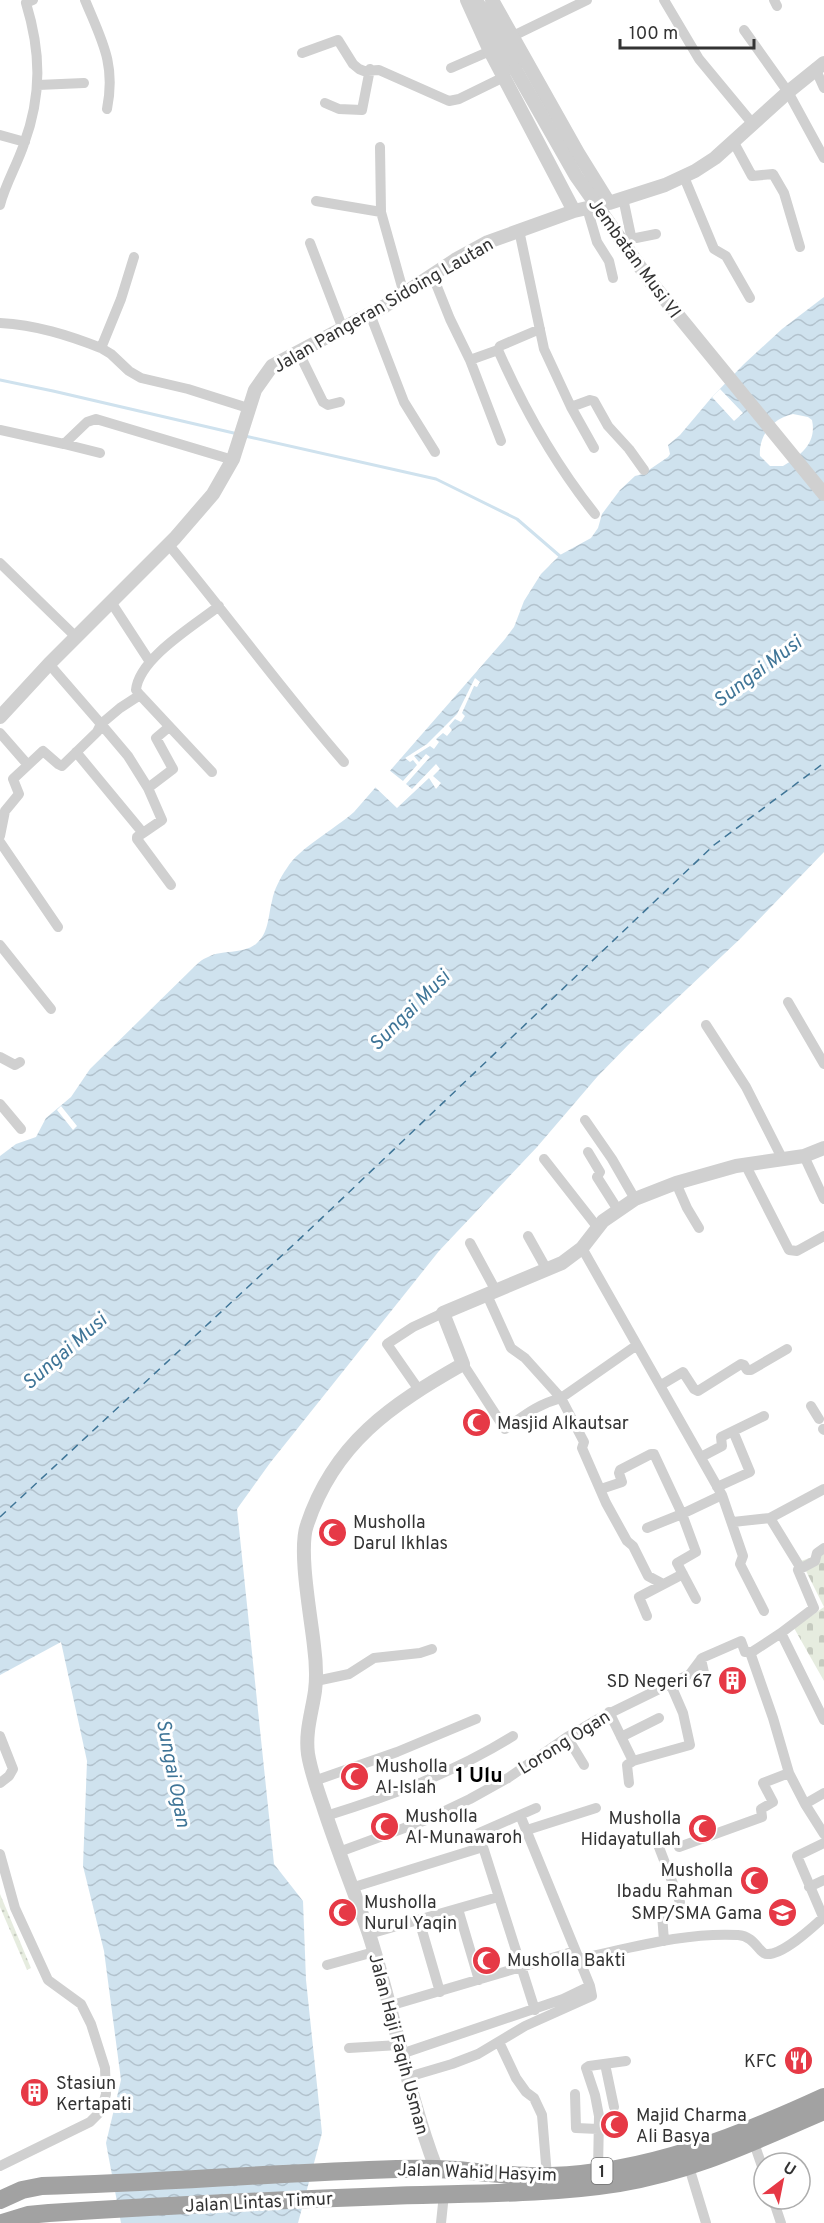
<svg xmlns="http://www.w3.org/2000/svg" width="824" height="2223" viewBox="0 0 824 2223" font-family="Overpass,sans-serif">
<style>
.grass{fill:url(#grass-dots)}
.cemetery{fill:url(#cemetery-stones)}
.water{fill:url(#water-waves);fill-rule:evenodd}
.pier{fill:#fff}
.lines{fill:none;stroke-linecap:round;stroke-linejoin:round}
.stream{stroke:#cfe2ee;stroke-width:3}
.ferry{stroke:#3f7597;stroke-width:1.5;stroke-dasharray:8 6;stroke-linecap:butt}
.minor{stroke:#d0d0d0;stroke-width:10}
.tertiary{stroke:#d0d0d0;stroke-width:14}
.trunk{stroke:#a2a2a2;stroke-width:18}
.tertiary-bridge{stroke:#d0d0d0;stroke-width:14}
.labels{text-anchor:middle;stroke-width:6;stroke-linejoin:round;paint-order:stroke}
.shield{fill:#fff;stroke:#707070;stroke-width:1.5}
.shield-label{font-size:16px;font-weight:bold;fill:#333}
.street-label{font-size:18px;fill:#333;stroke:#fff}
.poi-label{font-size:18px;fill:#333;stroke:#fff;text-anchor:start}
.water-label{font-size:20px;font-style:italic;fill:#3f7597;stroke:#fff}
.quarter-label{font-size:21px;font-weight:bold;fill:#000;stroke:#fff}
</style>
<defs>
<pattern id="grass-dots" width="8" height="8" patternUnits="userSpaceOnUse" patternTransform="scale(1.5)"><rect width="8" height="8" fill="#e6ecdf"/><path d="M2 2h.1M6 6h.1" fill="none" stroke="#c6cbc0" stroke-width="1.8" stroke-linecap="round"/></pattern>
<pattern id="cemetery-stones" width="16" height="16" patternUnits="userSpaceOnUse" patternTransform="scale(1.5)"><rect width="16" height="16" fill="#e6ecdf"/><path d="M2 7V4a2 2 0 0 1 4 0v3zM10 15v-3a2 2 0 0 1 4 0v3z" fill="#c6cbc0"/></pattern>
<pattern id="water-waves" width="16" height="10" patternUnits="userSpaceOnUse" patternTransform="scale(1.5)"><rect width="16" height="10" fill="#cfe2ee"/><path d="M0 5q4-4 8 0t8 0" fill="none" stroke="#b2c2cd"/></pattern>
</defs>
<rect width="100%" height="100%" fill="#fff"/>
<path class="grass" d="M0 1894 31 1968 27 1970 0 1907Z"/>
<path class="cemetery" d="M824 1553V1607L801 1561Z
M824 1607V1681L794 1628Z"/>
<path class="water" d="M824 297V852L741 938 634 1039 597 1077 537 1147 439 1251 270 1463 237 1509 274 1864 303 1901 306 1980 322 2133 298 2223H121L106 2143 121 2080 104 1951 83 1866 87 1761 61 1642 0 1675V1156L16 1144 36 1137 46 1118 71 1097 90 1069 193 968C197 964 202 959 208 957 223 949 241 955 256 944 269 933 268 916 272 901 274 890 280 878 287 868 299 848 335 829 354 812L505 639 514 627 524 601 541 574 560 555 591 538 598 528 602 514 620 490 635 476 643 474 668 457 670 454 668 445 680 435 712 397 744 364 782 329ZM793 414 808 417 812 420C817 443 801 455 783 466H770L760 456C758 436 773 418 793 414Z"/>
<path class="pier" d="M720 389 743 413 734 421 712 397Z
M475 678 480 682 477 687 474 686 462 713 465 716 461 722 455 719 449 726 452 730 447 736 443 733 436 739 439 742 434 749 430 746 414 756 419 762 426 754 430 757 406 784 412 789 436 764 440 769 433 776 441 783 436 789 429 778 397 808 375 787 389 770 403 781 417 765 413 760 410 762 405 758 427 744 457 714Z
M61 1106 77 1126 73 1130 57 1110Z"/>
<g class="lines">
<path class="stream" d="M0 380 53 391 238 434
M245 436 436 479 517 519 561 557"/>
<path class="ferry" d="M0 1517 305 1234 714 845 824 763"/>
<path class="minor" d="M85 0C102 41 116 64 107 109
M664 0 699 59 752 123
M774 0 777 6
M744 30 788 92 824 158
M513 36 587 0
M302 53 338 40 353 64 359 69 364 71 379 70 449 101 459 99 504 77
M451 68 490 51
M815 68 824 88
M38 85 84 83
M325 103 339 109 362 110 370 69
M0 135 25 142
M733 141 752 176 773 174 784 193 800 247
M380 147 381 212 404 294
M684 177 714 249 726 256 750 298
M623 198 631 236 636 238 656 234
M316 201 381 212
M0 205C5 185 17 165 24 144 42 95 41 52 26 3L33 0
M587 208 597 242 609 261 613 278
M519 230 544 349 571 407 590 400 594 401 608 426 629 449 644 470
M310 243 343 329
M134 257 121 299 101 348 111 354 129 371 141 378 188 389 248 408
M432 274 450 319 470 360 501 441
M370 314 404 402 435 452
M0 323C36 325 68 335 101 348
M540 329 500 346 498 350C524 409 555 464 595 514
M298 351 323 402 328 405 340 402
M470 360 498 350
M571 407 594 448
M0 430 64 444 87 422 96 419 233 460
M64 444 100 453
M168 544C228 616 283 692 344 762
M0 563 76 637
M111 602 150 662
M49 664 101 724 120 708 140 695 212 772
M140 695 136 690C139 658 195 625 219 606
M0 733 28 765
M76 752 143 833 137 837V839L171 885
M143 833 162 820 148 788 173 769 156 738 169 727
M0 836 5 811 19 794 13 779 43 751 58 764 62 766 97 732 101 724 128 756 148 788
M0 842 58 927
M0 945 51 1009
M788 1002 824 1064
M706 1025 746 1087 782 1158
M0 1057 15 1065 20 1062
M0 1104 21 1129
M585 1120 612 1159 635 1199
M588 1152 600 1172 597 1177 618 1210
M804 1156 824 1199
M544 1159 598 1228
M745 1164 789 1250 797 1251 824 1236
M676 1183 687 1208 699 1228
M528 1236 547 1270
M470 1243 496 1291
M582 1248 722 1495 743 1556 740 1564 764 1611
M637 1345 561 1398 584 1442 582 1448 606 1503 627 1541 633 1546 648 1576 663 1584
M463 1364 505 1429C525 1415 536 1405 561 1398L525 1358 511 1348 487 1295
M661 1385 683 1372 694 1389 698 1391 741 1364 744 1365 747 1370H751L787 1349
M419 1390 387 1344 413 1327 443 1313
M811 1406 819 1419
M823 1429 824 1430
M701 1457 722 1446 721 1437 764 1416
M717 1487 750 1472 733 1431
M601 1489 622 1482 619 1473 620 1470 651 1454H654L682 1514 647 1528
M770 1518 800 1567
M733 1522 770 1518 824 1489
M824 1548 817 1553 815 1561 798 1570 814 1608 781 1633 824 1720
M696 1599 677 1563 696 1552 682 1514 722 1495
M647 1616 639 1597 683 1574
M781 1633 752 1652 751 1655 773 1718 789 1773 805 1804 824 1793
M701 1659 705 1677
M316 1681 349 1674 374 1658 420 1653 432 1649
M609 1712 633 1761 690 1745 683 1713 670 1683
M0 1736 13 1769 9 1776 0 1783
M567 1737 584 1765
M621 1737 659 1718
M314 1781 397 1752 476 1719
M629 1783 627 1765 633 1761
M805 1804 824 1834
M326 1816C391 1796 455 1772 513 1736
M527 1830 596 1808
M657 1842 680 1902 678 1910 662 1914 664 1941
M824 1843 797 1856 824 1919
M483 1847 479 1833 536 1808
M679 1847 762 1817 761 1809 773 1802 763 1783 789 1773
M339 1852 426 1820 470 1799 508 1778 567 1737 598 1719 690 1674 702 1658 741 1641 745 1652H752
M0 1854 15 1908 48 1980 81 2004 91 2024 105 2068 106 2094 101 2111 90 2122 0 2166
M809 1887 824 1880
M351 1888 483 1847 535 2010
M458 1909 479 1980
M419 1920 440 1992
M369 1934 498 1897
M579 1959C631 1948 685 1932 738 1935 755 1936 759 1954 767 1954 783 1955 813 1927 824 1917
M327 1965 374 1952
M389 2006 572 1952
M499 2042 516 2078 526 2092 534 2098 542 2115 547 2176
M349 2048 399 2045
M401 2054 563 1999 590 1986 520 1815
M605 2064 614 2107
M408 2077 452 2064 478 2054 525 2026 592 1996 590 1986
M575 2094 576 2128 598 2129
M754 2143 764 2172
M689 2167 706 2223
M598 2171 599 2116 595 2095 586 2068 589 2066 626 2061
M773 2199 781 2223
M441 2223 444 2194"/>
<path class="tertiary" d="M467 0 490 51 574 211
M476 0 515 69
M492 0 578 153 609 203
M0 717 49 664 175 538 213 494 233 459 255 390 272 366 385 306 455 260 488 242 574 211 609 203 665 185 695 171 715 158 788 92 824 63
M436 2168C407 2092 394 2011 369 1934 354 1891 337 1849 323 1806 317 1789 311 1772 308 1754 305 1732 312 1712 315 1691 317 1676 316 1661 314 1646 311 1617 298 1550 307 1525 334 1443 391 1405 463 1364L443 1313 562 1263 582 1248 603 1221 635 1199 676 1183 736 1166 804 1156 824 1148"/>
<path class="trunk" d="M0 2200 22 2190 42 2186C151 2183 260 2174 369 2170 391 2169 415 2168 437 2169 475 2170 513 2178 551 2176 647 2173 737 2137 824 2097
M2 2223 28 2215 49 2213C162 2206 276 2200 389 2196 465 2193 543 2195 619 2183 694 2171 756 2140 824 2111"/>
<path class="tertiary-bridge" d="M515 69 576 176 650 281 824 494"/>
</g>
<defs>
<symbol id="mosque-disc" viewBox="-11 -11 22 22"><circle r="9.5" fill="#e63946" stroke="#fff"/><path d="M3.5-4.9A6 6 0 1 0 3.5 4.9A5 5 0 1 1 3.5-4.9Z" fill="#fff"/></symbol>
<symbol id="building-disc" viewBox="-11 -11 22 22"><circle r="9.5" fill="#e63946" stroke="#fff"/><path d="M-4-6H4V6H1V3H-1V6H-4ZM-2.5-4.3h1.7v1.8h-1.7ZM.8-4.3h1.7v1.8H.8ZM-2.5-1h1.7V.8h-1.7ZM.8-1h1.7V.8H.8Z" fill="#fff"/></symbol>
<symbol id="school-disc" viewBox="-11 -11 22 22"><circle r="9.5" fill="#e63946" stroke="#fff"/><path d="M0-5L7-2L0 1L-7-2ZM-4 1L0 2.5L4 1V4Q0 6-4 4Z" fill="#fff"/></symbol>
<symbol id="restaurant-disc" viewBox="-11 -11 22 22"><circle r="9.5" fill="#e63946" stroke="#fff"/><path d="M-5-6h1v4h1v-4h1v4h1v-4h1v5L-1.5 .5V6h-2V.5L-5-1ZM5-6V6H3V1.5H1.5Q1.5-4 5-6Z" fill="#fff"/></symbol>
</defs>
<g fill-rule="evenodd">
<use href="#mosque-disc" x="460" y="1406" width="33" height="33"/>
<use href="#mosque-disc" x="316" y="1516" width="33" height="33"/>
<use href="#building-disc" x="716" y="1664" width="33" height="33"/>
<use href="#mosque-disc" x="338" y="1760" width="33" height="33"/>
<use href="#mosque-disc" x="368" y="1810" width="33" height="33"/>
<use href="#mosque-disc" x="686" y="1812" width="33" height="33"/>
<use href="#mosque-disc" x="738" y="1864" width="33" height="33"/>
<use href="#mosque-disc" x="326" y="1896" width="33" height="33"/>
<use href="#school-disc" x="766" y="1896" width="33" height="33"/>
<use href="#mosque-disc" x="470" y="1944" width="33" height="33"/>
<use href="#restaurant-disc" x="782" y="2044" width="33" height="33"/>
<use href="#building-disc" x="18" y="2076" width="33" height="33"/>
<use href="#mosque-disc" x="598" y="2108" width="33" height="33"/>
</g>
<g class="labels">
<rect class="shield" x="591.5" y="2158" width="21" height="26" rx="4.5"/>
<g class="shield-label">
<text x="602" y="2177">1</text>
</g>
<g class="street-label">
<text transform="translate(635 258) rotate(54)" y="6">Jembatan Musi VI</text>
<text transform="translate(383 305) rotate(-30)" y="6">Jalan Pangeran Sidoing Lautan</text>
<text transform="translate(564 1742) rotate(-32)" y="6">Lorong Ogan</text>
<text transform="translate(399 2044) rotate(75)" y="6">Jalan Haji Faqih Usman</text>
<text transform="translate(477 2172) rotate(2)" y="6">Jalan Wahid Hasyim</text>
<text transform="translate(259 2202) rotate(-3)" y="6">Jalan Lintas Timur</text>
</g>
<g class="poi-label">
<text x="497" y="1429">Masjid Alkautsar</text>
<text x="353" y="1528">Musholla<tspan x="353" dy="21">Darul Ikhlas</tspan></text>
<text x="712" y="1687" text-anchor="end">SD Negeri 67</text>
<text x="375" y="1772">Musholla<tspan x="375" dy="21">Al-Islah</tspan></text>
<text x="405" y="1822">Musholla<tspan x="405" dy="21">Al-Munawaroh</tspan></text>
<text x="681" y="1824" text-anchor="end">Musholla<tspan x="681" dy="21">Hidayatullah</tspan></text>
<text x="733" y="1876" text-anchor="end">Musholla<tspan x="733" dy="21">Ibadu Rahman</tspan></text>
<text x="364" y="1908">Musholla<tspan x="364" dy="21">Nurul Yaqin</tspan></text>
<text x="762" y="1919" text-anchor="end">SMP/SMA Gama</text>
<text x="507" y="1966">Musholla Bakti</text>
<text x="777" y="2067" text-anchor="end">KFC</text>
<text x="56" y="2089">Stasiun<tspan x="56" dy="21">Kertapati</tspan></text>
<text x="636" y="2121">Majid Charma<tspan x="636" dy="21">Ali Basya</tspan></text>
</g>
<g class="water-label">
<text transform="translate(757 671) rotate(-37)" y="7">Sungai Musi</text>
<text transform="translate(409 1010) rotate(-45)" y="7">Sungai Musi</text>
<text transform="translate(64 1351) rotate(-41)" y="7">Sungai Musi</text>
<text transform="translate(174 1773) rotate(79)" y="7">Sungai Ogan</text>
</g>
<g class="quarter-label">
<text x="479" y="1782">1 Ulu</text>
</g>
</g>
<g transform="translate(782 2181) rotate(32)"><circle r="28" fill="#ffffff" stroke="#adadad" stroke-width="1.5"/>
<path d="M0-4.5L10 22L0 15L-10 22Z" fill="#e63946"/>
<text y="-9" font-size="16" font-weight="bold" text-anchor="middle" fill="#333333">U</text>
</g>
<path d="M620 39v9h134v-9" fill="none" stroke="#333333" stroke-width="3"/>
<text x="629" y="39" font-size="18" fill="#333333" stroke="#ffffff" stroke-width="4.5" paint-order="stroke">100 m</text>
</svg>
